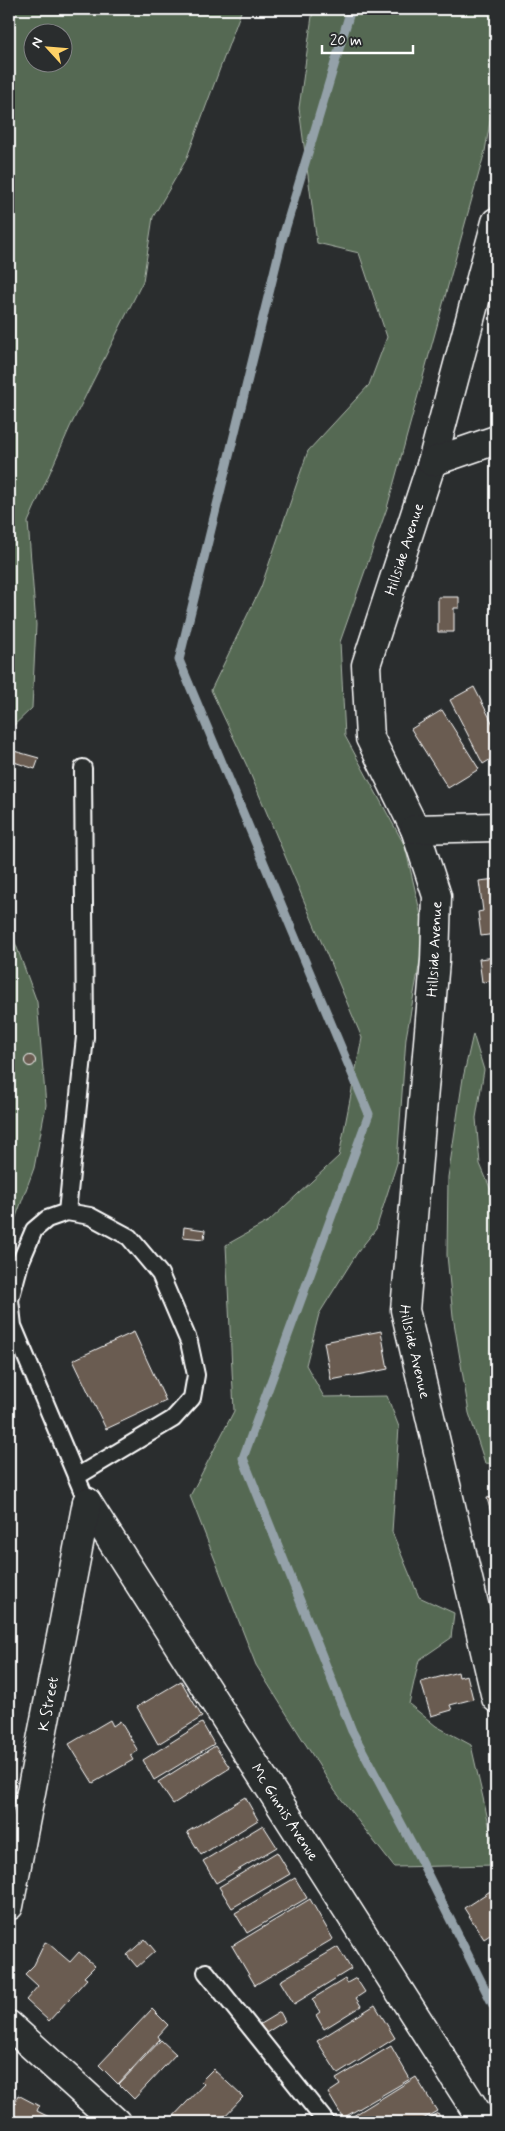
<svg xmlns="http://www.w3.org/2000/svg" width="505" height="2131" viewBox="0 0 505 2131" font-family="Mynerve,sans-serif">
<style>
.green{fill:#556953;stroke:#aab4a9;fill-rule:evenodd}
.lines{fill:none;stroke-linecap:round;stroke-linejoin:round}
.stream{stroke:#94a1a9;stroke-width:9}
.building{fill:#6a5c51;stroke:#fff}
.lane-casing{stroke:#fff;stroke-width:20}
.street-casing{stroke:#fff;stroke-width:31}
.secondary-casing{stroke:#fff;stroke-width:31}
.lane{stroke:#2a2d2e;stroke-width:16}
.street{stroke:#2a2d2e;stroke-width:28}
.secondary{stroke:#2a2d2e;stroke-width:28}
.labels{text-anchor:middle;stroke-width:4.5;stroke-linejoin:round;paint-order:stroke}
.street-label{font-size:15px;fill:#fff;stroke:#2a2d2e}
</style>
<rect width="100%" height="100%" fill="#2a2d2e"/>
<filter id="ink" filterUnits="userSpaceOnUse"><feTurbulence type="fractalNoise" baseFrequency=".02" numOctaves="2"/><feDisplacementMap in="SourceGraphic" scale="10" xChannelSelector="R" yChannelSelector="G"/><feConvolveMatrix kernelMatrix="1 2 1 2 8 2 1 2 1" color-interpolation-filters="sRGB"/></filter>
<g filter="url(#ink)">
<path class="green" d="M9 9H242L186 160 153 217 143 281 70 427 28 522 36 625 32 708 9 730ZM32 32H62V62H32Z
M313 9H496V87L485 151 387 508 340 642 345 736 405 846 425 933 406 1038 397 1163 376 1229 357 1253 319 1314 306 1365 324 1397 387 1396 399 1427 392 1532 419 1597 454 1613 451 1638 419 1660 409 1704 436 1726 471 1745 496 1855V1865L394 1867 335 1791 256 1665 190 1496 234 1411 226 1245 269 1221 339 1156 362 1038 247 766 211 690 261 587 308 451 369 385 387 337 359 253 317 243 299 108Z
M9 926 37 1002 46 1105 34 1168 9 1236Z
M473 1034 484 1070 476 1118 480 1164 496 1202V1464L485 1463 469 1413 453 1316 447 1255 448 1177 463 1078Z"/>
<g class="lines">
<path class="stream" d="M351 9 282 240 179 660 369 1114 243 1458 352 1731 419 1857 496 2011"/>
</g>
<path class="building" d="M438 597H459V608H454V632H438Z
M474 687 496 730V756L483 764 450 700Z
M442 710 479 769 448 788 411 729Z
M14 751 39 758 35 769 11 761Z
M496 879V934L481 936 478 912 483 911 479 881Z
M496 957V991L491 992 490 981 482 982 479 959Z
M24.5 1061a5.5 5.5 0 1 1 11 0a5.5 5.5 0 1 1-11 0Z
M184 1227 205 1230 204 1239 183 1237Z
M381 1331 388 1369 331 1380 324 1342Z
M134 1332 166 1401 106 1429 73 1360Z
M496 1496V1532L487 1498Z
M458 1672 459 1677 467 1675 473 1699 450 1705 452 1710 431 1716 421 1682Z
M181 1681 202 1717 158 1744 137 1707Z
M110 1720 113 1726 120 1721 138 1751 130 1755 133 1760 93 1783 69 1744Z
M202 1723 214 1744 154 1780 143 1760Z
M215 1746 230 1768 173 1804 158 1782Z
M245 1797 258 1820 201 1855 187 1832Z
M263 1825 277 1847 216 1883 203 1861Z
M277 1852 290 1874 232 1908 219 1887Z
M295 1878 307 1898 247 1933 235 1913Z
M495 1888 496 1931 484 1939 464 1908Z
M310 1899 333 1939 255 1985 232 1946Z
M145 1939 155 1951 137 1967 127 1955Z
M45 1942 49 1944 70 1962 79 1952 95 1966 84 1977 87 1979 49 2021 26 2000 38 1986 25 1974 34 1965Z
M338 1947 351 1969 294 2004 280 1981Z
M356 1978 365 1992 356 1998 361 2006 324 2029 316 2015 320 2012 312 1999 345 1979 347 1983Z
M375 2005 395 2038 338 2074 317 2041Z
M152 2009 168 2025 158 2036 160 2039 118 2084 99 2065Z
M280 2012 285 2021 266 2033 260 2024Z
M161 2040 176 2054 134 2099 119 2084Z
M391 2046 410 2079 343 2118 328 2093 340 2085 336 2079Z
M213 2069 243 2097 219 2122H168L204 2084 201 2081Z
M416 2077 437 2111 418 2122H346L345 2121Z
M18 2095 39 2106 37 2111 59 2122H9V2114Z
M438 2113 443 2122H422L434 2115Z"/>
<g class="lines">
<defs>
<path id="lane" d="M67 1212 85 1037 83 768
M76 1477 173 1419 192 1398 196 1375 189 1342 160 1274 129 1237 90 1216 67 1212 47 1219 34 1230 20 1263 10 1300 13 1326 87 1502
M206 1972 326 2122"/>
<g id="street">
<path id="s1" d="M496 222 432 462 366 665 370 738 415 829 437 896 435 961 405 1310 496 1698"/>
<path d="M432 462 496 440"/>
<path d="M415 829 496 827"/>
<path id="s2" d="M87 1502 483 2122"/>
<path id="s3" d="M9 1906 87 1502"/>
</g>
<path id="secondary" d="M9 2025 116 2122"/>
</defs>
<use href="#lane" class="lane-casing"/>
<use href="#street" class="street-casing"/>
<use href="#secondary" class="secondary-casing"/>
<use href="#lane" class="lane"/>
<use href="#street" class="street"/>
<use href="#secondary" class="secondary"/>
</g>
</g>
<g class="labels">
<g class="street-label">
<text transform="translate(404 549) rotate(-72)" y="5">Hillside Avenue</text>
<text transform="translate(434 949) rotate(-87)" y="5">Hillside Avenue</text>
<text dy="5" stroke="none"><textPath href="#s1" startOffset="1165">Hillside Avenue</textPath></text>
<text dy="5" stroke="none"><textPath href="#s3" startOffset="206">K Street</textPath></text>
<text dy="5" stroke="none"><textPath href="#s2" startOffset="368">Mc Ginnis Avenue</textPath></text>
</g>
</g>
<rect width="505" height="2131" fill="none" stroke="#2a2d2e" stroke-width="30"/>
<rect x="15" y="15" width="475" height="2101" fill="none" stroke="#fff" stroke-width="2" filter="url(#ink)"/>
<g transform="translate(48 48) rotate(296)"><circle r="24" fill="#2a2d2e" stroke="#7f8182"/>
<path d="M0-4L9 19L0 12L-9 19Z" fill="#ffd166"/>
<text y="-8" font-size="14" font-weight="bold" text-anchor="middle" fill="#ffffff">N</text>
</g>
<path d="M322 45v8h91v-8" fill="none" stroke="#ffffff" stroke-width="2.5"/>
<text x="330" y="45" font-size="15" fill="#ffffff" stroke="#2a2d2e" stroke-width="4" paint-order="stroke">20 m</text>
</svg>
